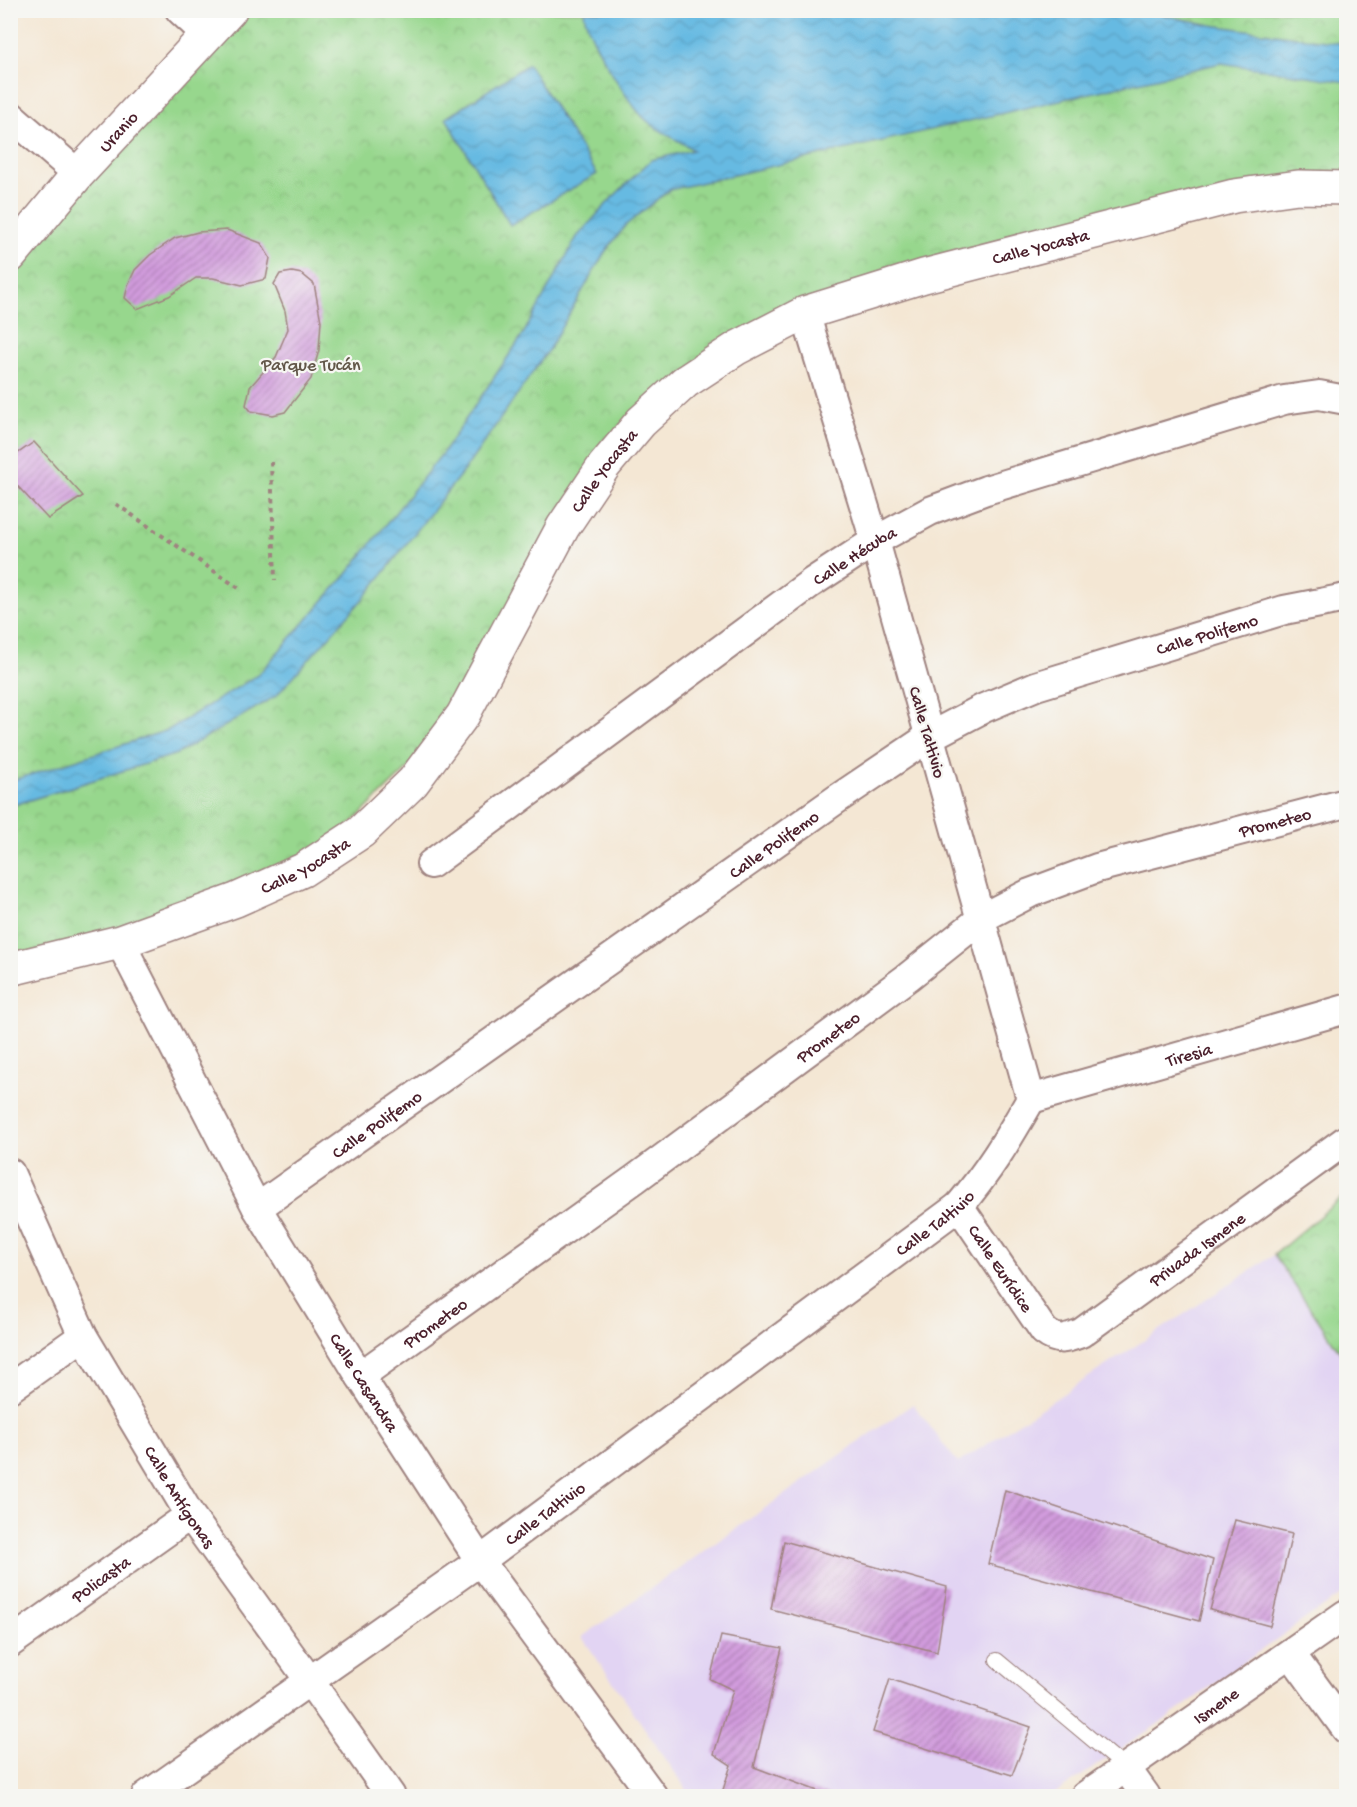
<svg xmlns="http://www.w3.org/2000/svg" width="1357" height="1807" viewBox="0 0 1357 1807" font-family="'Gochi Hand',sans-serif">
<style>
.built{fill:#e2d4f3}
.park{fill:url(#park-crowns);stroke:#707b5c;stroke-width:1.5}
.water{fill:url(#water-waves);stroke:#586c86;stroke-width:1.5}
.building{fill:url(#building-hatch)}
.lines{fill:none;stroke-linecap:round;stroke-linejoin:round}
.service-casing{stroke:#9f8380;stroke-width:16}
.minor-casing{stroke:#9f8380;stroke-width:32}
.tertiary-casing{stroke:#9f8380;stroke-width:36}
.path{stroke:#9f8380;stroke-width:4;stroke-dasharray:4.5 4.5;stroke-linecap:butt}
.service{stroke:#fff;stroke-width:14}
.minor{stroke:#fff;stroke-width:28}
.tertiary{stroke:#fff;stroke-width:33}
.labels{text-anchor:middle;stroke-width:4.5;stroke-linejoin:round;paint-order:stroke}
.street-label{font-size:18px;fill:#4a1f2b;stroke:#f6f6f2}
.park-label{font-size:18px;fill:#615648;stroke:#f6f6f2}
</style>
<defs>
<pattern id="park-crowns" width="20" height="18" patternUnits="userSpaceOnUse" patternTransform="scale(1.5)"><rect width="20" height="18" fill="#97d78d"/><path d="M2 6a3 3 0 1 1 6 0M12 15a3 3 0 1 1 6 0" fill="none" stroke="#84b87a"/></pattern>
<pattern id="water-waves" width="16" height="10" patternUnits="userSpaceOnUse" patternTransform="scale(1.5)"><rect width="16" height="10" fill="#66bae2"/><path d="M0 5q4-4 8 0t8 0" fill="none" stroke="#5a9fc2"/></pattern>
<pattern id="building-hatch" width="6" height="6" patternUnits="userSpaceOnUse" patternTransform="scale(1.5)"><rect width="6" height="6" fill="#d19bdd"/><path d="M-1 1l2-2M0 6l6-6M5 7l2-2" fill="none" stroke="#ac7eb3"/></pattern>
</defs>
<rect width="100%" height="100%" fill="#f6f6f2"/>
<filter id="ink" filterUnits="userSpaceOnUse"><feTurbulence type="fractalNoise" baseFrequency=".0167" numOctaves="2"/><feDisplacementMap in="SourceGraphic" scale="12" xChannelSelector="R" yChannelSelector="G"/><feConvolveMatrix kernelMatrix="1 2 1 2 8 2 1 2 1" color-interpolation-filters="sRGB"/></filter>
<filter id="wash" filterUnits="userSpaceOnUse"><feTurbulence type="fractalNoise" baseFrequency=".008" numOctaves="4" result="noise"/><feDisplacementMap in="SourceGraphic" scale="24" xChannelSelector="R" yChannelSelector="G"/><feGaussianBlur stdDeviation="1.35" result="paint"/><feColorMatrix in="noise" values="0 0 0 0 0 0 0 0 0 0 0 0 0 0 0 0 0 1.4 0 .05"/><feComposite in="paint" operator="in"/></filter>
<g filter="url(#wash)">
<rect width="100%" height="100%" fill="#f4e7d4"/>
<path class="built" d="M1274 1255 1346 1361V1592L1309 1616 1167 1718 1051 1796H691L582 1637 913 1404 958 1463Z"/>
<path class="park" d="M230 11H1346V188L1298 187 805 313 641 422 463 715 303 870 11 969 10 256Z
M1346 1194V1361L1274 1255Z"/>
<path class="water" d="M584 11H1144L1211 25 1346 44V82L1221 63 669 190 626 225 605 252 549 349 468 465 369 592 276 696 177 754 14 805 11 809V781L168 730 258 675 347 574 445 450 522 336 577 237 611 199 651 160 693 150C677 139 656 131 642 116 626 99 585 33 584 11Z
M528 64 597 174 510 225 446 118Z"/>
<g id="blocks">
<path class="building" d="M227 230 261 243 270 258 266 279 242 285 213 278H196L169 296 137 309 125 298 128 285 135 270 150 255 175 238 198 232Z
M292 272 302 274 314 284 321 321 319 350 311 379 285 412 273 415 251 411 246 405 250 387 276 357 288 329 285 311 274 284 280 274Z
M34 442 83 496 48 519 10 478V459Z
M1005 1490 1213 1560 1199 1621 988 1564Z
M1235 1520 1292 1534 1270 1626 1210 1610Z
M784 1541 947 1587 937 1652 771 1609Z
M721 1636 782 1648 754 1767 831 1796H721L731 1765 714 1754 733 1690 710 1679Z
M890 1679 1031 1727 1012 1775 873 1732Z"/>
</g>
</g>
<g filter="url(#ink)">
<use href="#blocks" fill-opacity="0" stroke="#9f8380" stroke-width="1.5"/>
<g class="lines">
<defs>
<path id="service" d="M997 1660 1126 1768"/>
<g id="minor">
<path d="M180 10 207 35"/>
<path d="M10 115 78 174"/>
<path id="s1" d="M431 864 811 583 875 541 930 511 986 490 1284 400 1319 395 1346 400"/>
<path id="s2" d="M120 942 257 1208 360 1376 480 1561 653 1796"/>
<path id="s3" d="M1031 1099 1346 1009"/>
<path id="s4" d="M10 1173 83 1336 190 1515 309 1680 391 1796"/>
<path id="s5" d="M959 1206 1044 1331C1058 1342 1065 1339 1081 1333L1346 1140"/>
<path id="s6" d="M257 1208 837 799 929 737 984 708 1036 686 1284 610 1346 598"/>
<path id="s7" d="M360 1376 635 1179 908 977 982 918 1030 893 1097 868 1346 803"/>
<path d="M10 1388 83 1336"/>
<path id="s8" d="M10 1643 190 1515"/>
<path d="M1291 1654 1346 1729"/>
<path d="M1126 1768 1146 1796"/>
<path id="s9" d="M146 1796 480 1561 959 1206C989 1171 1008 1139 1031 1099L875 541 805 313"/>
<path id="s10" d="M1085 1796 1346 1614"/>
</g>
<g id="tertiary">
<path id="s11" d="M10 256 78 174 230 10"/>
<path id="s12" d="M10 969 120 942 236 900 303 870 361 832 413 782 463 715 563 527 604 466 641 422 685 382 737 348 805 313 924 276 1234 196 1298 187 1346 188"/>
</g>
</defs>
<use href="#service" class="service-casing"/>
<use href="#minor" class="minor-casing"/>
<use href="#tertiary" class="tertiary-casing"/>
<path class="path" d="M271 462 275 580
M116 504 240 589"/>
<use href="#service" class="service"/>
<use href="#minor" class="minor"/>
<use href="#tertiary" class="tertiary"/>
</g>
</g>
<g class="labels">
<g class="street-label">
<text dy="6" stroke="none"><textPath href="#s11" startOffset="165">Uranio</textPath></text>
<text dy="6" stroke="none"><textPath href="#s12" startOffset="1322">Calle Yocasta</textPath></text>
<text dy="6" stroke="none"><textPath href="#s12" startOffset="818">Calle Yocasta</textPath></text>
<text dy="6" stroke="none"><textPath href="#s1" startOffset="524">Calle Hécuba</textPath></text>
<text dy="6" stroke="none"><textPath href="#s6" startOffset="1118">Calle Polifemo</textPath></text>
<text transform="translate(928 732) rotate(74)" y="6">Calle Taltivio</text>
<text dy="6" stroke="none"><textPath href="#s7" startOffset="1082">Prometeo</textPath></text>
<text dy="6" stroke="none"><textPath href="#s6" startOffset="632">Calle Polifemo</textPath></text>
<text dy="6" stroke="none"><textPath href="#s12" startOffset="314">Calle Yocasta</textPath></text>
<text dy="6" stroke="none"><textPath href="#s7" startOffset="578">Prometeo</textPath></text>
<text dy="6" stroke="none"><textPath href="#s3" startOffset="164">Tiresia</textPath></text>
<text dy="6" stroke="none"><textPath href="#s6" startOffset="146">Calle Polifemo</textPath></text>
<text dy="6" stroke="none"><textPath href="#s9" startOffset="975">Calle Taltivio</textPath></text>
<text dy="6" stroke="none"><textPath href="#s5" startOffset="334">Privada Ismene</textPath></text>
<text dy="6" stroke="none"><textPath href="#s5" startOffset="75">Calle Eurídice</textPath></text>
<text dy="6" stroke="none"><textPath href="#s7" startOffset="92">Prometeo</textPath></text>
<text dy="6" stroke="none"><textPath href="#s2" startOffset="504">Calle Casandra</textPath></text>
<text dy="6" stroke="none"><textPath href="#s4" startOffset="366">Calle Antígonas</textPath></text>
<text dy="6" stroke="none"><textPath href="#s9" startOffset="489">Calle Taltivio</textPath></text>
<text dy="6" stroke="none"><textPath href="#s8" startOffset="111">Policasta</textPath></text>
<text dy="6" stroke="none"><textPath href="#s10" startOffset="159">Ismene</textPath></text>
</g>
<g class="park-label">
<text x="311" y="370">Parque Tucán</text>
</g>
</g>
<rect width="1357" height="1807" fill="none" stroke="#f6f6f2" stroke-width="36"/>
</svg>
